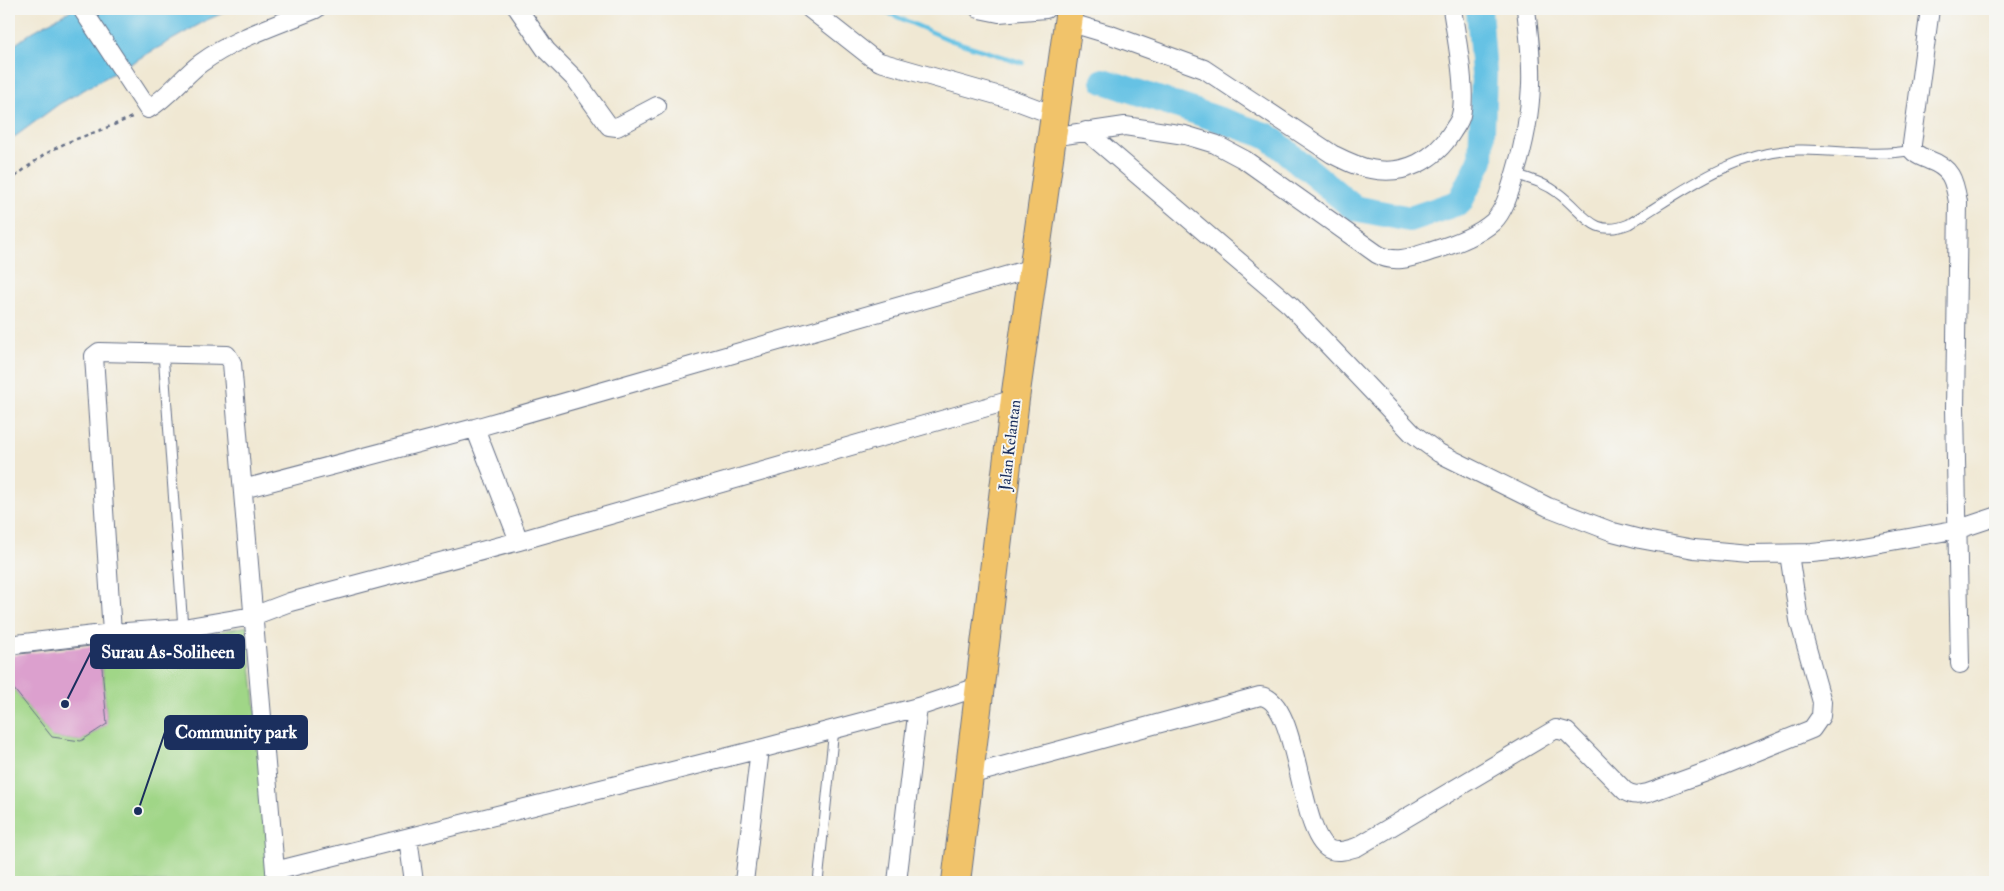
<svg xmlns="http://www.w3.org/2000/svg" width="2004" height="891" viewBox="0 0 2004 891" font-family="'IM FELL Double Pica',serif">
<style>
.green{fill:#a0d687;stroke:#5e8272}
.water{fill:#66c2e4;stroke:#4078a1}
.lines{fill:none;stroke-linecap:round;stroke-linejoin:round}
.stream{stroke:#66c2e4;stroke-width:4.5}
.river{stroke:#66c2e4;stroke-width:26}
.building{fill:#dca0ce}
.lane-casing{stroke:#667087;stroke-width:11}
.street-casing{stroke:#667087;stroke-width:20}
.highway-casing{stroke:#667087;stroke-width:30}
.path{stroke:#667087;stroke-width:2.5;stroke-dasharray:4 4;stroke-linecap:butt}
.lane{stroke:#fff;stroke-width:9}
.street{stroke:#fff;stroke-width:18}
.highway{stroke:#f1c36a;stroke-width:28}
.labels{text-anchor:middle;stroke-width:4;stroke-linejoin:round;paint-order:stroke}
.street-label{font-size:16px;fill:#1b2f5e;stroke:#f6f6f2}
.leader{fill:none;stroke:#1b2f5e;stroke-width:2}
.callout-dot{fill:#1b2f5e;stroke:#f6f6f2;stroke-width:2}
.callout{fill:#1b2f5e;stroke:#1b2f5e;stroke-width:2}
.callout-label{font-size:18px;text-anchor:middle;font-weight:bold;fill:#fff}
</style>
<rect width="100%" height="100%" fill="#f6f6f2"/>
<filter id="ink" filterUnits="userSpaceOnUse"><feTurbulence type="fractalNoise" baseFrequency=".02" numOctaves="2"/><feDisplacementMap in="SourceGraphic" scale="10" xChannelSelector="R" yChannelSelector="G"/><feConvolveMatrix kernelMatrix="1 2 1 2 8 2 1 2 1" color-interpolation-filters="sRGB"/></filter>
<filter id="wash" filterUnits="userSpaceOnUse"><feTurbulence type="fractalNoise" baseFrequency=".0096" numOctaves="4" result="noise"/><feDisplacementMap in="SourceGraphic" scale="20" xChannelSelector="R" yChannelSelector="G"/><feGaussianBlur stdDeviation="1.12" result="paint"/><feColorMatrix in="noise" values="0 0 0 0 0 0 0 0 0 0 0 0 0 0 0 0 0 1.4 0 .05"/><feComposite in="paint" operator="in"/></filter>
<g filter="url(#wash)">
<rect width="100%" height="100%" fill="#f0e8d3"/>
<path class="green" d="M247 626 274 882H9V683L52 737 81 741 107 724 100 642 189 638Z"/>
<path class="water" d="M73 9H232L207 20 59 104 9 141V49L32 32Z"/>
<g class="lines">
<path class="stream" d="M879 9 950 40 1023 63"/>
<path class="river" d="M1104 81 1268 136 1354 208 1410 219 1460 202 1481 160 1484 74 1479 9"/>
</g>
<g id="blocks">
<path class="building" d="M100 645 107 724 81 741 52 737 9 683V657L19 654Z"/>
</g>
</g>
<g filter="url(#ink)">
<use href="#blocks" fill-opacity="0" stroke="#667087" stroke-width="1"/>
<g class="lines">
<defs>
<path id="lane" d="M1515 174C1530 179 1545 183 1558 193 1584 212 1592 239 1629 224 1681 192 1733 151 1798 150 1835 149 1875 158 1912 150
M163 353 183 628
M818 882 834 729"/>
<path id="street" d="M82 9 148 109C169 97 182 77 201 63 235 38 277 25 316 9
M518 9 546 50 576 80 609 126 617 127 657 106
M810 9 871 57 880 62 1014 100 1054 115
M979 9 999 13 1046 9
M1930 9 1912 144V150C1917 156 1922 157 1929 160 1951 168 1954 179 1958 202L1955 409 1960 664
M1068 22 1108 34 1204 69 1332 154C1344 160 1357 167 1371 169 1404 176 1435 160 1452 132 1455 127 1460 121 1461 115 1467 91 1456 35 1452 9
M1086 131 1291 306 1412 433 1439 453 1548 507 1613 532 1640 539 1694 549 1749 554 1812 553 1841 550 1959 529 1995 517
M1051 137 1125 126 1185 135 1215 144 1245 160 1377 254C1396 265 1415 256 1435 250 1455 244 1477 236 1493 222 1505 210 1510 190 1515 174 1524 145 1530 115 1531 85 1532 59 1529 34 1526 9
M475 428 519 541
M243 489 475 428 1033 268
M112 633 94 356 99 352 227 355 232 363 276 882
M9 647 16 644 112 633 183 628 253 616 290 602 519 541 1015 399
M969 775 1260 696C1300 698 1298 839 1331 850 1339 853 1350 849 1357 847L1556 729 1567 732 1625 791C1633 796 1639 795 1648 793L1709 771 1812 729 1821 716 1822 702 1799 620 1789 554
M408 838 414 882
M275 871 760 749 918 707 978 687
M744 882 760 749
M897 882 918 707"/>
<path id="highway" d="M956 882 1015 399 1070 9"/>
</defs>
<use href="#lane" class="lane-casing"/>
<use href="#street" class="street-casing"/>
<use href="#highway" class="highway-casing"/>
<path class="path" d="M9 182C28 166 48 150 71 141 92 133 113 126 134 116"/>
<use href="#lane" class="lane"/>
<use href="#street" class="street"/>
<use href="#highway" class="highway"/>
</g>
</g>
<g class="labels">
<g class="street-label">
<text transform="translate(1009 445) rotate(-83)" y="6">Jalan Kelantan</text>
</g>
</g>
<path class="leader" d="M65 704L91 652M138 811L165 732"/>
<g class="callout-dot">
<circle cx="65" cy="704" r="5"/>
<circle cx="138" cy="811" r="5"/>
</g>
<g class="callout">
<rect x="91" y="635" width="153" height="33" rx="5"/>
<rect x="165" y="716" width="142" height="33" rx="5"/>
</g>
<g class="callout-label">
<text x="168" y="658">Surau As-Soliheen</text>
<text x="236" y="738">Community park</text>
</g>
<rect width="2004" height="891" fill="none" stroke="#f6f6f2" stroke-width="30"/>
</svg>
